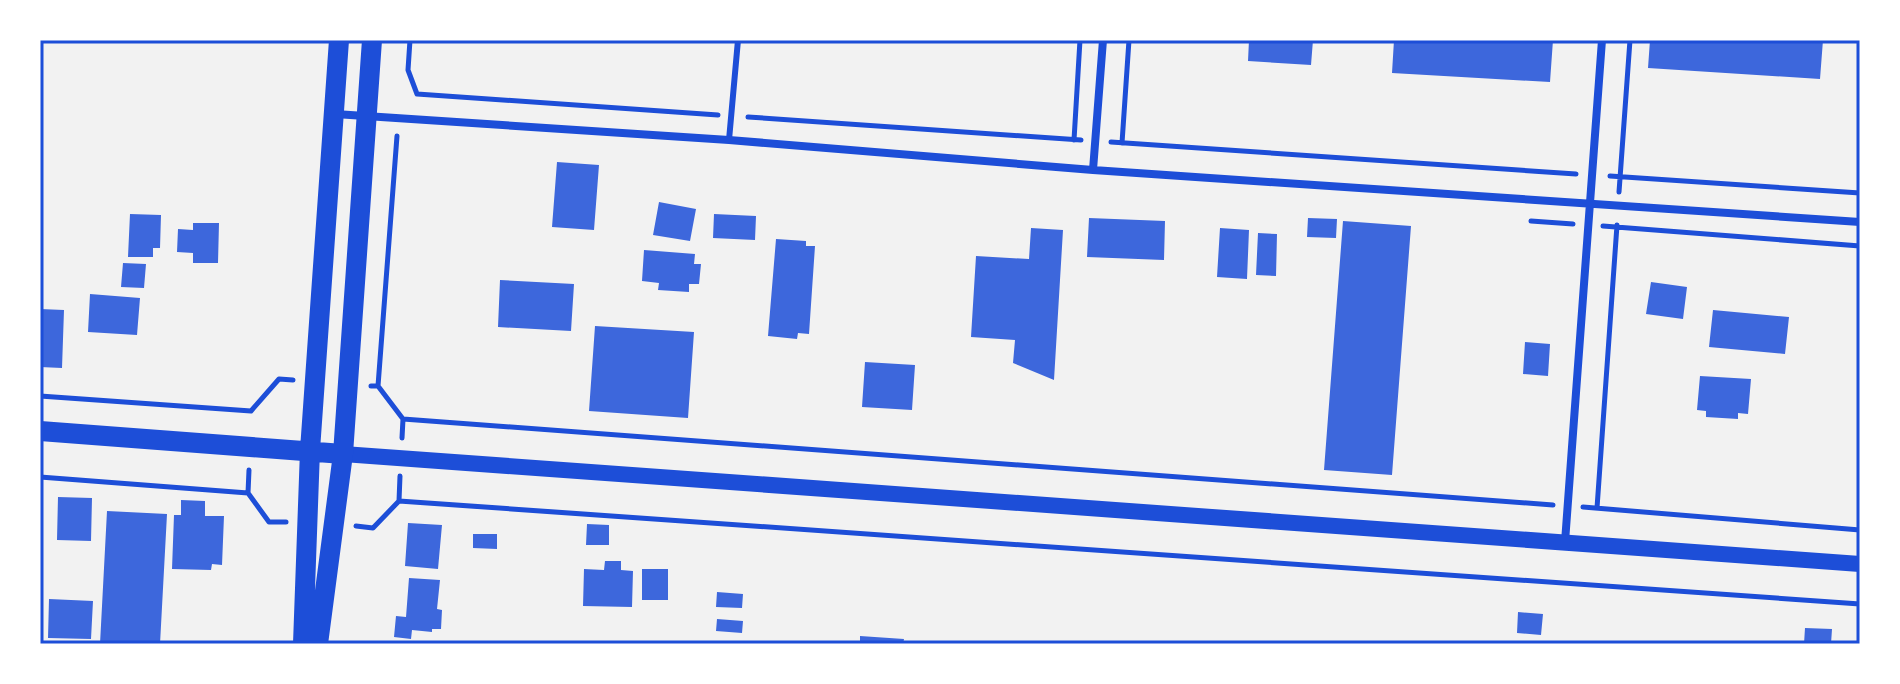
<svg xmlns="http://www.w3.org/2000/svg" width="1900" height="684" viewBox="0 0 1900 684" font-family="Ubuntu,sans-serif">
<style>
.building{fill:#3d67dc}
.lines{fill:none;stroke-linecap:round;stroke-linejoin:round}
.path{stroke:#1d4ed8;stroke-width:5}
.service{stroke:#1d4ed8;stroke-width:6}
.minor{stroke:#1d4ed8;stroke-width:8}
.secondary{stroke:#1d4ed8;stroke-width:16}
.primary{stroke:#1d4ed8;stroke-width:20}
.neatline{fill:none;stroke:#1d4ed8;stroke-width:3}
</style>
<rect width="100%" height="100%" fill="#f2f2f2"/>
<path class="building" d="M1249 40H1313L1311 65 1248 61Z
M1394 40H1553L1550 82 1392 73Z
M1650 40H1823L1820 79 1648 68Z
M557 162 599 165 594 230 552 227Z
M659 202 696 209 690 241 653 235Z
M130 214 161 215 160 248H153V257H128Z
M714 214 756 216 755 240 713 238Z
M1089 218 1165 221 1164 260 1087 257Z
M1308 218 1337 219 1336 238 1307 237Z
M1343 221 1411 226 1392 475 1324 470Z
M193 223H219L218 263H193V253L177 252 178 229 193 230Z
M1031 228 1063 230 1054 380 1013 363 1015 340 971 337 976 256 1029 259Z
M1220 228 1249 230 1247 279 1217 277Z
M1258 233 1277 234 1276 276 1256 275Z
M776 239 806 241V246H815L809 334 798 333 797 339 768 336Z
M644 250 695 254 694 264H701L699 284H689V292L658 290 659 283 642 281Z
M123 263 146 264 144 288 121 287Z
M500 280 574 284 571 331 498 327Z
M1651 282 1687 287 1683 319 1646 314Z
M90 294 140 298 137 335 88 332Z
M40 309 64 310 62 368 40 367Z
M1713 310 1789 317 1785 354 1709 347Z
M595 326 694 332 688 418 589 411Z
M1525 342 1550 344 1548 376 1523 374Z
M865 362 915 365 912 410 862 407Z
M1700 376 1751 379 1748 414 1738 413V419L1706 417V411L1697 410Z
M58 497 92 498 91 541 57 540Z
M181 500 205 501V516H224L222 565 212 564 211 570 172 569 174 515H181Z
M107 511 167 514 160 644H100Z
M408 523 442 525 438 569 405 566Z
M587 524 609 525V545H586Z
M473 534H497V549L473 548Z
M605 561H621V570L633 571 632 607 583 606 584 569 604 570Z
M642 569H668V600H642Z
M409 578 440 580 437 609 442 610 441 629H432V632L412 630 411 639 394 637 396 616 406 617Z
M717 592 743 594 742 608 716 607Z
M49 599 93 601 91 639 48 638Z
M1518 612 1543 614 1541 635 1517 633Z
M717 619 743 621 742 633 716 631Z
M1805 628 1832 629 1831 644H1804Z
M860 636 904 639 903 644H860Z"/>
<g class="lines">
<path class="path" d="M410 40 408 70 417 94 718 115
M748 117 1081 140
M1074 140 1080 40
M1111 142 1576 174
M1122 143 1129 40
M1610 176 1860 193
M1619 192 1630 40
M1531 221 1573 224
M1603 226 1860 246
M371 386H378L403 419 1553 505
M378 386 397 136
M40 396 251 411 279 379 293 380
M402 438 403 419
M40 477 248 493 269 522H286
M248 493 249 470
M399 501 400 476
M1583 507 1860 530
M1597 508 1617 225
M356 526 373 528 399 501 1860 604"/>
<path class="service" d="M729 140 738 40"/>
<path class="minor" d="M335 114 729 140 1093 170 1860 222
M1093 170 1103 40
M1565 542 1602 40"/>
<path class="secondary" d="M343 454 1860 564"/>
<path class="primary" d="M40 431 343 454
M303 644 310 450 339 40
M318 644 343 454 372 40"/>
</g>
<rect width="1900" height="684" fill="none" stroke="#ffffff" stroke-width="84"/>
<rect x="42" y="42" width="1816" height="600" class="neatline"/>
</svg>
